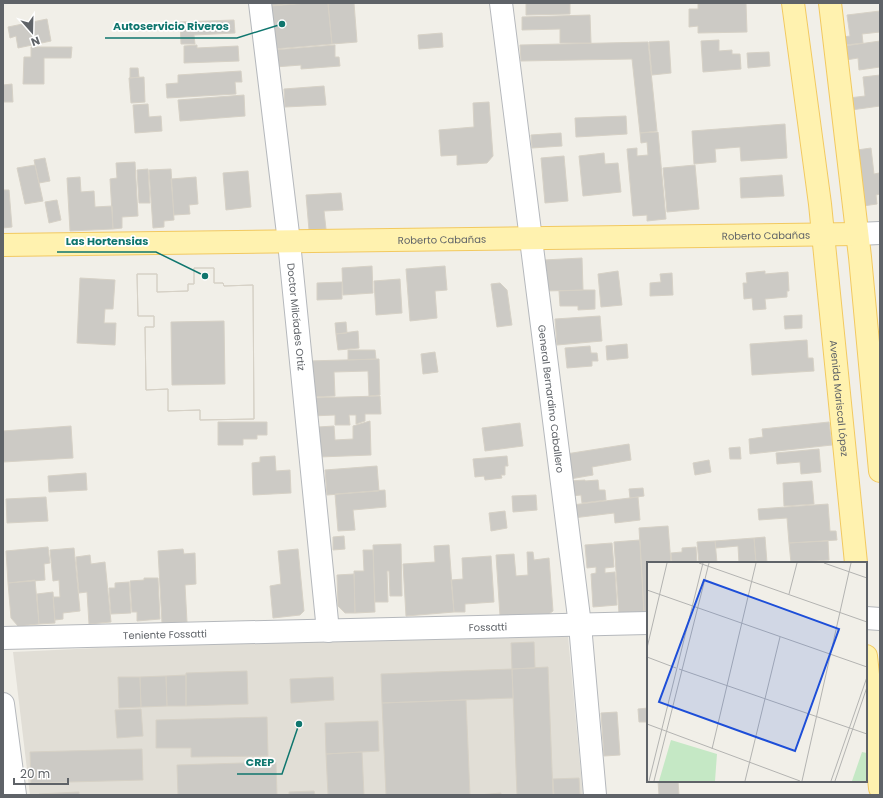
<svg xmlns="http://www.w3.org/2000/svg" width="883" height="798" viewBox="0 0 883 798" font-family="Poppins,sans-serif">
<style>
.education{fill:#e1ded6}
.building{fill:#cccac5;stroke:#d6d1c6;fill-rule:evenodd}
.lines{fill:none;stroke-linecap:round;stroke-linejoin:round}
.minor-casing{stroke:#b5b8bc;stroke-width:24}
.major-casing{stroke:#f2c960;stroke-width:24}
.minor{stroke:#fff;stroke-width:22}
.major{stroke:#fff2af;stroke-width:22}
.labels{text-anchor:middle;stroke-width:3.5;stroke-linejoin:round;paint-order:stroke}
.street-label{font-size:10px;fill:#5f6368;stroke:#fff}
.inset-road{fill:none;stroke:#b3b3b1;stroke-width:1}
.view{fill:#1d4ed8;fill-opacity:0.15;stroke:#1d4ed8;stroke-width:2}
.inset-edge{fill:none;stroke:#5f6368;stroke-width:2}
.leader{fill:none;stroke:#0f766e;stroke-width:1.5}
.callout-dot{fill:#0f766e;stroke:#fff;stroke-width:1.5}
.callout-label{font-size:11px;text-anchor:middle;font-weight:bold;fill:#0f766e;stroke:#fff;stroke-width:3.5;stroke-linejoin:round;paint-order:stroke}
</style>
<rect width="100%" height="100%" fill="#f1efe8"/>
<path class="education" d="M567 626 583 795H30L13 652Z"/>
<path class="building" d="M266 3H296L266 6Z
M309 3H328L332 44 274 49 271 6Z
M336 3H354L357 42 332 44 328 4Z
M526 3H570V14L526 15Z
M698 3H746L747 32 698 33V26L689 27V9H698Z
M880 11V32L862 34 863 43 845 45 843 37 850 36 847 15Z
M590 15 591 43H560V29L522 30V17Z
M47 19 51 41 18 48 16 36 10 38 8 27Z
M234 20 235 33 194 35 195 44H181L180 22Z
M442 33 443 47 419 49 418 35Z
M719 40V51L732 50V54H740L741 69 703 72 701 41Z
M669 41 671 73 652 75 649 42Z
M880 41V67L859 70 858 58 846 60 845 46Z
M648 42 657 131 640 133 632 59 521 61 520 45Z
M197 45V48L238 46 239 61 184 63V46Z
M335 45V57H339L340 66 301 69V65L275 67 274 50Z
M31 47H72L71 58H44V84H23L24 57H31Z
M769 52 770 66 748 68 747 53Z
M130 68H138L139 77 130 78Z
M241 71 242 82H235L236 94 167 98 166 84 178 83V75Z
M880 75V106L851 110 849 98 865 96 863 77Z
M144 77 145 102 131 103 129 78Z
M12 84 13 102H3V85Z
M324 86 326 105 285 107 284 89Z
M244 95 245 116 180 121 178 100Z
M489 102 493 156 487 163 457 165V155L441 156 439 130 474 127 473 103Z
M148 104 149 117 161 116 162 131 135 133 133 105Z
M626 116 627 134 576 137 575 118Z
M785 124 787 158 741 161 740 147 715 149 716 162 694 164 692 131Z
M658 132 666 219 647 221V215L633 216 627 149 637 148V156L648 155 647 142 641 143 640 133Z
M561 133 562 146 532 148 531 135Z
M871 148 874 174 879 173 880 194 876 195 877 204 863 206 857 150Z
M604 153 605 164 618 163 621 192 583 196 579 156Z
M564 156 568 201 545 203 541 158Z
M45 158 50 181 39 183 34 160Z
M135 162 138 216 122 217V228L113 229 110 179 117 178 116 163Z
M35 165 43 201 25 204 17 168Z
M695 165 699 209 667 212 663 168Z
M148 169 150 203H139L137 170Z
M171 169 174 220 164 221V227L153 228 149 170Z
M248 171 251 207 226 210 223 173Z
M782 175 784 196 741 198 740 178Z
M80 177 81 192 94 191 95 207 112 206 113 229 70 231 67 178Z
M196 177 198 204 189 205 190 214 174 215 171 179Z
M3 190H9L12 227 3 228Z
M341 193 343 210 324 211 326 229 309 230 306 195Z
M57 200 61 220 49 223 45 202Z
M582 258 583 290 545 291 544 260Z
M372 266 373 293 343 295 342 268Z
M445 266 447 290 435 291 437 318 410 321 406 269Z
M194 268H214V283H223L224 286 253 285 254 419 200 420V410L168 411V389L146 390 145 327H154V316H138L137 274H157V292L188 291V284H194ZM224 321 225 384 172 385 171 322Z
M194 268H214V283H223L224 286 253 285 254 419 200 420V410L168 411V389L146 390 145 327H154V316H138L137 274H157V292L188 291V284H194Z
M618 271 622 305 601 307 598 274Z
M765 271V274L788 272 789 291H787V297L765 299 766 309 753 310 752 298 744 299 743 283H747L746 273Z
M672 273 673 295 650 296V283L661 282 660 274Z
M80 278 115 280 113 309H105L104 323H116L115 345 77 343Z
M400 279 402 313 376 315 374 281Z
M342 282V299L317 300V283Z
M500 283 507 290 512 325 497 327 491 284Z
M583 290H595V309L578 310V306H560L559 291Z
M802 315V328L785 329 784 316Z
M600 316 602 341 557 345 555 319Z
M346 322 347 333 336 334 335 323Z
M358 331 359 348 338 350 336 334Z
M807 340 808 358H813L814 371 752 375 750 344Z
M627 344 628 358 607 360 606 346Z
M590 346 591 353H597L598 361H592V366L567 368 565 348Z
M348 350H375L376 359 348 360Z
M435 352 438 372 423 374 421 354Z
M379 359 380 395 369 396 368 371 334 372 335 396 309 397 308 361Z
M380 396 381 414H365V421L356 424V415H349L350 425H335V415L311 416 310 398Z
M370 421 371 455 319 457 318 427 334 426 335 440 353 439V426Z
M218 422H267V435H257V439H243V445H218Z
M829 422 832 445 750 454 749 439 763 437 762 429Z
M520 423 523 446 485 451 482 428Z
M71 426 73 458 3 462V431Z
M629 444 631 460 592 467 593 475 570 479 566 454Z
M740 447 741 459H730L729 448Z
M819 449 821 472 801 474 800 462 777 464 776 453Z
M275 456 276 471 290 470 291 493 253 495 252 463 260 462V457Z
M507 456 508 466H505V475H501L502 478 485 480 484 476 475 477 473 459Z
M709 460 711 472 695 475 693 463Z
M377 466 379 491 327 495 325 470Z
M86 473 87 490 49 492 48 476Z
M585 480V481L598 480 599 490H605L606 500 582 503 581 495 571 496 570 481Z
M812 481 814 504 784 506 783 483Z
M643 488 644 496 630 498 629 489Z
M385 490 386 507 353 510 355 530 338 531 335 494Z
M536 495 537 510 513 512 512 496Z
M46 497 48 521 7 523 6 499Z
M638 497 640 520 615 523 614 513 573 518 572 505Z
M828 504 830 531H836L837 540 789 543 787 518 759 520 758 509Z
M505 511 507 528 491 531 489 513Z
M668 526 671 563H648V612L644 613 639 528Z
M344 536 345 549 333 550V537Z
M765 537 767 563H756L754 538Z
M754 538 756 563H739L738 546 716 548 715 541Z
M640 540 644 613 619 614 614 542Z
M715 541 717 563H699L697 542Z
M828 541 829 560 791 563 789 543Z
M612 543 614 567 605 568V573L615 572 617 605 593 607 591 574 596 573V567L587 568 585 545Z
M401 544 402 596H390L389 571H387L388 602H375L373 545Z
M449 545 454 612 406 616 403 564 435 562 434 546Z
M48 547 50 563 44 564 45 580 8 583 6 551Z
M696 547 697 563H672L671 553 682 552V548Z
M74 548 80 611 63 613V619L55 620 53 597H60L59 580 53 581 50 550Z
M183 549 184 554 195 553 196 584 185 585 187 622 162 623 158 551Z
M298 549 304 611 300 615 273 618 270 586 281 584 278 551Z
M363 550H373L375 612 355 613 354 571H364Z
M527 552H533L534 560 549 558 553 611 545 617 500 616 496 555 514 554 516 576 528 575Z
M90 555 91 564 105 562 111 622 89 624 87 592 79 593 76 557Z
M491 556 494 602 465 604V612H454L451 580 463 579 462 558Z
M354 574 355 613H345L338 606 337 575Z
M144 578H158L160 619 137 621V612H132L130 581 144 580Z
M35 580 39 624 18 626 11 618 8 583Z
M129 582 131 613 111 614 109 588H115V583Z
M53 592 55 623 39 624 37 594Z
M534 642 535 668 512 669 511 643Z
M548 667 553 795H517L512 669Z
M512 669 513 698 382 703 381 674Z
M247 671 248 704 186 706V673Z
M186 675V706H167L166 676Z
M166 676 167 706 141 707 140 677Z
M118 677H140L141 707 119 708Z
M333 677 334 700 291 703 290 679Z
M466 700 470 795H386L382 703Z
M648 708V722H639L638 709Z
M141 709 143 736 117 738 115 710Z
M617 712 620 755 604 756 601 713Z
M267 717 268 756 191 757V748H156V720Z
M378 721 379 751 326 754 325 723Z
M142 749 143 780 31 783 30 752Z
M362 752 364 795H328L326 754Z
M276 762 277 795H178L177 765Z
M579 778 580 795H554L553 779Z
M658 781H678L679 795H659Z
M314 791 315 795H289V792Z
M79 792V795H39V794Z
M501 793V795H479Z"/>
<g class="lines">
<defs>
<g id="minor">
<path id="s1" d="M260 3 289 242 328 631"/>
<path id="s2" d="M501 3 580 625 595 795"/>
<path d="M857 234 880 233"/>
<path d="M866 618 880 619"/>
<path id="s3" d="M3 638 648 623"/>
<path d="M3 704 15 795"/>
</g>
<g id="major">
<path id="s4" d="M793 3 820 204 856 563"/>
<path d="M830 3 860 257 880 471"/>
<path id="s5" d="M3 245 857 234"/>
<path d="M866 656 880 788"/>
</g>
</defs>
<use href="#minor" class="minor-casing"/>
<use href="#major" class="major-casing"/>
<use href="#minor" class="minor"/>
<use href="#major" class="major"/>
</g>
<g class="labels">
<g class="street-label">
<text dy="4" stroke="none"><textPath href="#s5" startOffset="763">Roberto Cabañas</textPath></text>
<text dy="4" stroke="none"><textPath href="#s5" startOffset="439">Roberto Cabañas</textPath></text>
<text dy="4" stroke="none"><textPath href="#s1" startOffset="316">Doctor Milcíades Ortiz</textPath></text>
<text dy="4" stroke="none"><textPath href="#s2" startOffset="399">General Bernardino Caballero</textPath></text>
<text dy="4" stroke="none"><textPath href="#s4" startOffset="398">Avenida Mariscal López</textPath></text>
<text dy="4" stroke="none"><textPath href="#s3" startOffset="485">Fossatti</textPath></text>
<text dy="4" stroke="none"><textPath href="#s3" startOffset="162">Teniente Fossatti</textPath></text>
</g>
</g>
<g transform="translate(647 562)">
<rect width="220" height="220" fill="#f1efe8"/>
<path d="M24 178 70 192 68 219H12ZM215 190 220 191V219H205Z" fill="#c5e8c5"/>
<path class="inset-road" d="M52 1 220 60M177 1 220 16M0 28 220 105M142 32 150 1M0 86 20 1M0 95 29 106M32 107 220 172M0 162 153 219M65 187 109 1M2 219 56 1M7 219 62 1M98 219 133 75M155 219 204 1M184 219 220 115M188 219 220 125"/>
<path class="view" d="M57 18 192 67 148 189 12 140Z"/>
<rect width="220" height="220" class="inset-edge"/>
</g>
<path class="leader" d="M282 24L237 38H105M205 276L156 252H57M299 724L282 774H237"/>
<g class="callout-dot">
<circle cx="282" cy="24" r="4"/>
<circle cx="205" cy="276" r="4"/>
<circle cx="299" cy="724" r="4"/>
</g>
<g class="callout-label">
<text x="171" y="30">Autoservicio Riveros</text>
<text x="107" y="245">Las Hortensias</text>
<text x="260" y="766">CREP</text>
</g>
<rect width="883" height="798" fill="none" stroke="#5f6368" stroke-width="8"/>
<g transform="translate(32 32) rotate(160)" stroke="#ffffff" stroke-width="3" paint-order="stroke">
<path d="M0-3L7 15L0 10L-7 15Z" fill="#5f6368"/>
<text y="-6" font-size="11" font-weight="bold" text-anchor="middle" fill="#5f6368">N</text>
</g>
<path d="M14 778v6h54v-6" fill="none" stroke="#5f6368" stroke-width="2"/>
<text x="20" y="778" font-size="12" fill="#5f6368" stroke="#ffffff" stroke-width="3" paint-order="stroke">20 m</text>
</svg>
